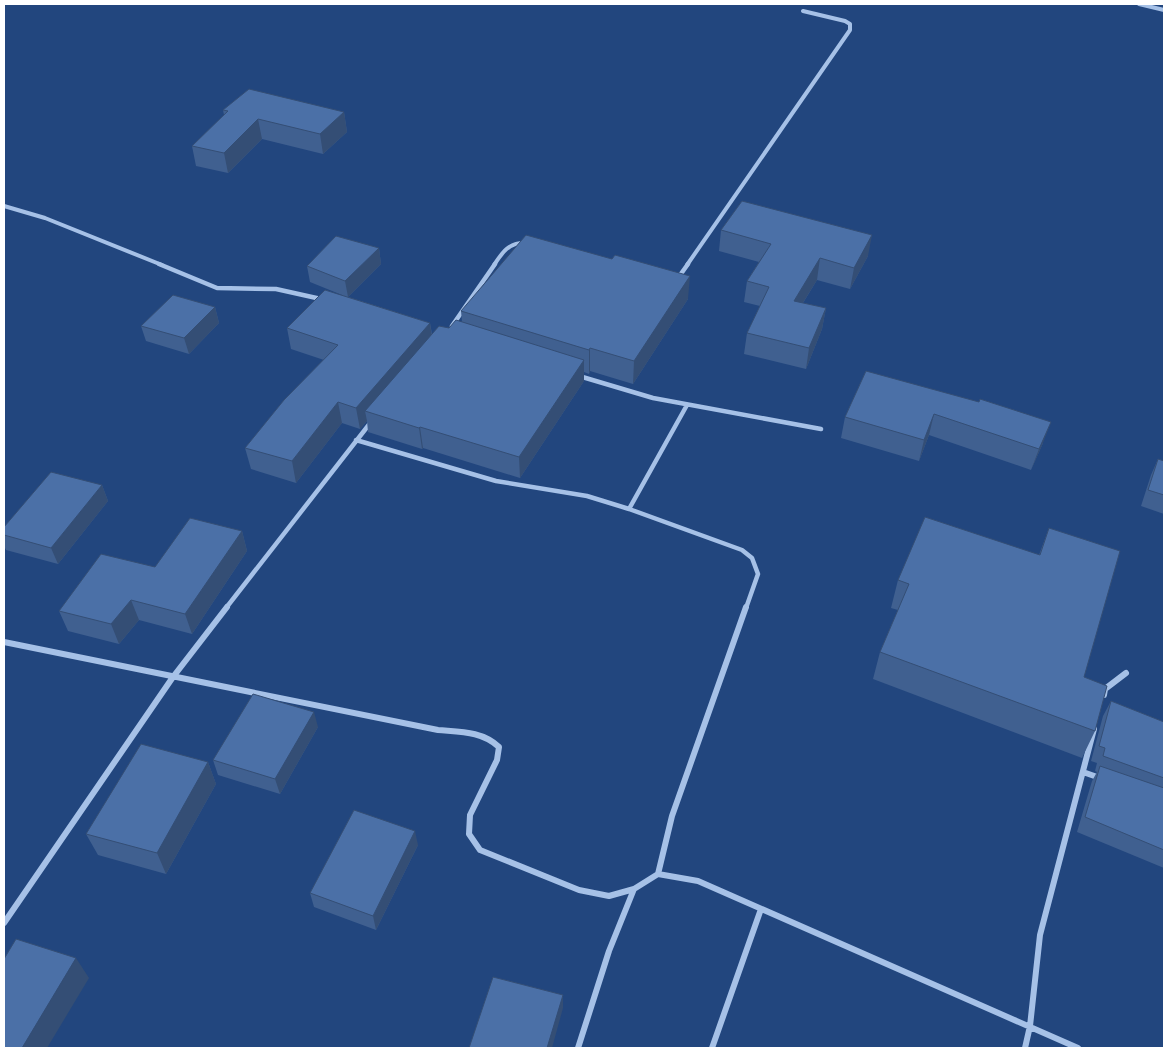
<svg xmlns="http://www.w3.org/2000/svg" width="1168" height="1052" viewBox="0 0 1168 1052" font-family="Poppins,sans-serif">
<style>
.lines{fill:none;stroke-linecap:round;stroke-linejoin:round}
.street-far2{stroke:#a6c1e7;stroke-width:4}
.street-far1{stroke:#a6c1e7;stroke-width:4.5}
.street{stroke:#a6c1e7;stroke-width:6}
.wall{fill:#406090}
.shaded-wall{fill:#344e75}
.building{fill:#4b70a7;stroke:#344e75}
</style>
<rect width="100%" height="100%" fill="#22467e"/>
<g class="lines">
<path class="street-far2" d="M1139 4 1164 10
M4 206 45 218 162 265
M494 265C502 253 508 243 524 243
M687 265 850 30V24L845 21 803 11"/>
<path class="street-far1" d="M159 264 217 288 276 289 321 299
M678 278 688 264
M452 326 495 264
M579 376 653 398 821 429
M356 440 496 481 587 496 629 509 742 550 752 558 758 574 746 608
M629 509 687 405
M226 608 371 422"/>
<path class="street" d="M4 642 438 730C460 732 482 731 499 747L497 760 470 815 469 834 480 850 579 890 609 896 634 889 658 874 698 881 1078 1048
M1104 695 1105 689 1126 673
M1083 772 1100 778
M658 874 672 816 746 607
M4 923 173 677 227 607
M578 1048 609 951 634 889
M712 1048 761 909
M1025 1048 1030 1026 1040 935 1094 729"/>
</g>
<path class="wall" d="M223 110 344 112 347 132 323 154 262 139 228 173 196 166 192 146 224 115Z
M721 230 868 256 850 289 817 280 803 303 826 308 822 329 806 369 744 354 747 333 760 306 744 302 747 281 759 262 719 251Z
M379 248 381 264 348 297 430 323 432 334 449 328 462 322 461 311 688 299 633 384 590 371 589 374 584 372V381L520 478 423 448 422 449 368 432 367 421 360 429 342 423 296 483 251 469 245 448 324 360 291 349 287 328 342 295 310 282 307 266Z
M215 307 219 323 189 354 146 341 141 326Z
M866 371 1043 443 1031 470 929 435 919 461 841 438 845 417Z
M1158 459 1164 461V514L1141 506 1151 475Z
M102 485 108 501 58 564 6 550 4 546V527Z
M1049 528 1084 677 1095 731 1082 758 873 679 880 652 898 610 891 608 898 580 1039 555Z
M242 531 247 551 192 634 139 620 119 644 68 631 59 611 155 567Z
M1111 701 1164 722V868L1077 832 1092 781 1097 772 1095 771 1097 763 1091 761 1103 716Z
M318 727 280 794 218 775 213 760Z
M208 762 216 784 166 874 98 855 86 834Z
M418 845 376 930 314 907 310 893Z"/>
<path class="shaded-wall" d="M344 112 347 132 323 154 320 134Z
M258 119 262 139 228 173 224 153Z
M872 235 868 256 850 289 854 268Z
M379 248 381 264 348 297 345 281Z
M820 258 817 280 791 322 794 301Z
M690 276 688 299 633 384 634 361Z
M215 307 219 323 189 354 184 338Z
M826 308 822 329 806 369 809 348Z
M430 323 433 345 365 411 367 421 360 429 356 408Z
M590 348V371L589 374V350Z
M584 360V381L520 478 519 457Z
M338 402 342 423 296 483 292 461Z
M934 414 929 435 919 461 924 440Z
M1051 422 1043 443 1031 470 1039 449Z
M420 427 423 448 422 449 419 428Z
M102 485 108 501 58 564 51 548Z
M242 531 247 551 192 634 185 614Z
M131 600 139 620 119 644 111 624Z
M314 712 318 727 280 794 275 779Z
M208 762 216 784 166 874 157 853Z
M415 831 418 845 376 930 373 916Z
M76 958 89 978 47 1048H22Z
M563 995V1008L552 1048H547Z"/>
<path class="building" d="M249 89 344 112 320 134 258 119 224 153 192 146 228 111 223 110Z
M742 201 872 235 854 268 820 258 794 301 826 308 809 348 747 333 769 287 747 281 771 244 721 230Z
M526 235 612 259 615 255 690 276 634 361 590 348 589 350 461 311Z
M336 236 379 248 345 281 307 266Z
M325 290 430 323 356 408 338 402 292 461 245 448 284 400 338 345 287 328Z
M173 295 215 307 184 338 141 326Z
M456 320 584 360 519 457 420 427 419 428 365 411 439 326 449 328Z
M866 371 979 402 980 399 1051 422 1039 449 934 414 924 440 845 417Z
M1158 459 1164 461V495L1148 490Z
M51 472 102 485 51 548 4 535V527Z
M925 517 1040 555 1049 528 1120 551 1084 677 1107 686 1095 731 880 652 909 584 898 580Z
M190 518 242 531 185 614 131 600 111 624 59 611 101 554 155 567Z
M253 694 314 712 275 779 213 760Z
M1111 701 1164 722V778L1103 756 1105 748 1099 746Z
M141 744 208 762 157 853 86 834Z
M1100 766 1164 788V850L1085 817Z
M354 810 415 831 373 916 310 893Z
M16 939 76 958 22 1048H4V959Z
M493 977 563 995 547 1048H469Z"/>
<rect width="1168" height="1052" fill="none" stroke="#ffffff" stroke-width="10"/>
</svg>
